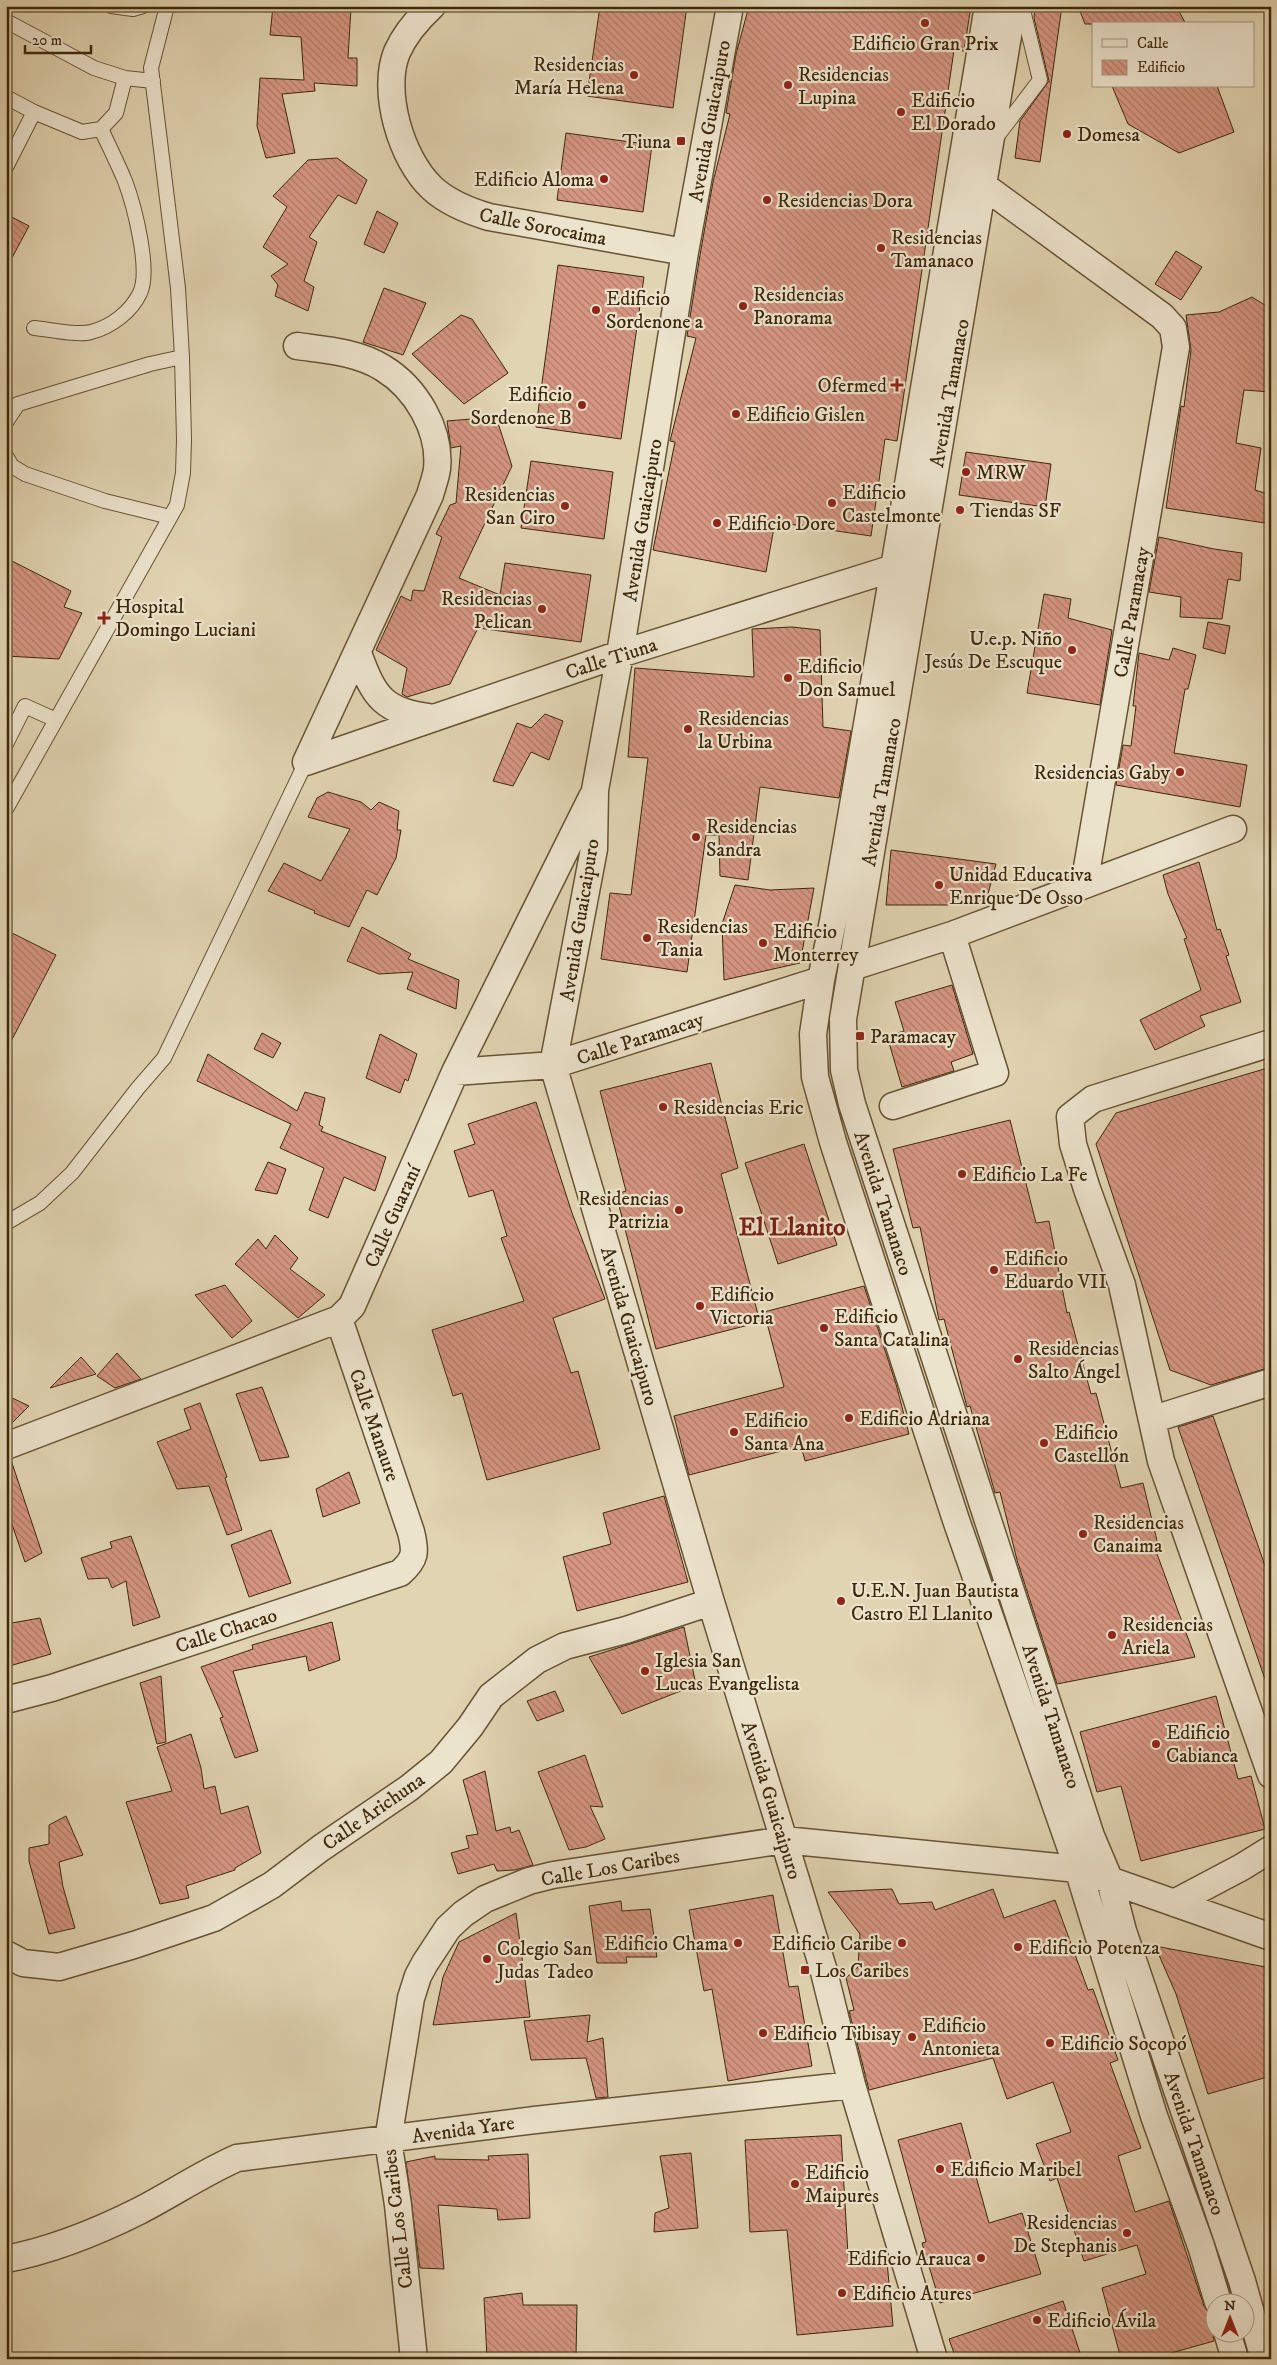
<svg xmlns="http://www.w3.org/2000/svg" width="1277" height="2365" viewBox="0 0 1277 2365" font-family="'IM FELL DW Pica',serif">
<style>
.building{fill:url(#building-back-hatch);stroke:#3d280b}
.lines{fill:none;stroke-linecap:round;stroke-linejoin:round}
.lane-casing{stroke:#665335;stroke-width:16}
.street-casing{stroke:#665335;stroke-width:29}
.lane{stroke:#ece3cd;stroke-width:14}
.street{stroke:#ece3cd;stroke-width:26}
.poi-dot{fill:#8f2418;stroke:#ece3cd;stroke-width:2}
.labels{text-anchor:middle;stroke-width:4.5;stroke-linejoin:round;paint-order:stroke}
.poi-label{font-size:20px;fill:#3d280b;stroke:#ece3cd;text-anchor:start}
.street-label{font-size:20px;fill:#3d280b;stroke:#ece3cd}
.district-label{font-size:25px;font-weight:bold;fill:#7a1f14;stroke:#ece3cd}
</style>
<defs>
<pattern id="building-back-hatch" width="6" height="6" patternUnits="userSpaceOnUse" patternTransform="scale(1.25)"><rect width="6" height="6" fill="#d69682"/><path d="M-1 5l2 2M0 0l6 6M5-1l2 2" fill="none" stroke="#af7a69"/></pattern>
</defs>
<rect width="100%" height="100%" fill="#e1d4b2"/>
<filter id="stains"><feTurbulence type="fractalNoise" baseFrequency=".004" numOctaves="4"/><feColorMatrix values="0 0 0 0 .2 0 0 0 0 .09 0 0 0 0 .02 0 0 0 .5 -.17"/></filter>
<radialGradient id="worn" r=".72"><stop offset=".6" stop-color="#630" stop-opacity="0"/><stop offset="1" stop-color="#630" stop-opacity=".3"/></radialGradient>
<path class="building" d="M273 6 351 8 348 58H357V86L314 83 315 91 282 94 295 153 266 158 257 126 260 78 304 80 301 37 270 35Z
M600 6H687L673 108 587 96Z
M749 6H971L964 51 954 50 897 441 885 439 871 536 775 522 766 572 653 550 675 442 670 441 696 338 687 336 700 255 713 182 730 114 726 113 736 54Z
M1035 6H1062L1040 162 1015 158 1020 121 1049 81 1034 18Z
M1078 6H1176L1186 24H1085Z
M1112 86H1217L1234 132 1179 153 1128 124Z
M566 133 652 145 643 212 557 200Z
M337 158 367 180 356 204 338 195 309 237 317 242 304 281 314 287 308 311 275 296 278 285 271 276 288 264 263 247 287 207 273 196 308 160Z
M377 211 398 223 384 253 364 244Z
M6 214 29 226 6 269Z
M1176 251 1202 267 1181 300 1155 284Z
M558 265 644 277 621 439 536 427Z
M384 288 426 303 403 355 363 342Z
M1252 297 1271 309V333H1269L1271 392 1244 390 1236 443 1261 448 1255 490 1271 495 1265 523 1166 508 1181 406 1184 407 1191 350 1186 315 1219 312Z
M461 315 472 319 508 373 464 404 412 354Z
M496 417 512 466 459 578 500 595 505 563 591 575 581 642 478 628 450 684 407 697 402 694 407 668 376 650 401 596 411 601 413 590 424 591 442 537 436 534 450 505 456 503 461 446 451 448 447 421Z
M966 452 1051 464 1045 507 959 495Z
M531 461 613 472 604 539 521 528Z
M1159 537 1214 549 1242 553 1240 581 1228 579 1222 619 1180 617 1181 597 1149 592Z
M6 558 71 591 64 607 82 613 59 659 6 656Z
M1044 594 1071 599 1068 618 1112 630 1100 705 1027 693Z
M1208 622 1230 626 1225 654 1203 648Z
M792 627 820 630 823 727 851 731 839 798 760 787 748 880 720 876 719 835H706L687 972 601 959 610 893 631 895 648 758 628 757 635 668 754 677 752 629Z
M1173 648 1196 655 1188 689H1185L1174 753 1247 765 1240 807 1116 785 1123 745 1131 746 1136 706H1133L1139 653 1169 660Z
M545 714 563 721 549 760 531 752 513 786 493 781 517 723 531 728Z
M328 792 361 802 371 810 379 802 399 811 397 830H401L396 858 377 895 367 890 349 927 314 913 315 911 268 891 284 863 321 881 350 829 308 817 317 798Z
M891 850 996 864 985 905H886Z
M1199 862 1217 930 1220 929 1229 955 1226 956 1241 1002 1200 1016 1205 1026 1155 1050 1140 1020 1201 990 1184 939 1187 938 1168 894 1163 875Z
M735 885 770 890 814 888 800 963 724 980 722 924Z
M362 927 411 954 408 959 459 980 456 1009 407 989 413 972 379 974 347 961Z
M6 930 56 955 6 1051Z
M952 985 973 1054 951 1062 954 1071 902 1087 887 1036 904 1031 895 1002Z
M262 1033 281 1043 273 1058 254 1049Z
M380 1034 417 1054 408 1081 405 1079 400 1093 366 1078Z
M208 1054 297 1111 305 1092 325 1098 319 1125 323 1127 321 1131 386 1157 375 1191 344 1177 328 1218 309 1210 324 1168 280 1148 291 1124 197 1081Z
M711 1063 738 1168 721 1174 760 1322 656 1349 616 1194 626 1191 600 1091Z
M1271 1067V1367L1211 1385 1170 1370 1096 1144 1116 1113Z
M536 1102 572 1213 605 1299 553 1318 571 1373 578 1371 600 1449 487 1480 462 1393 453 1396 432 1330 524 1301 501 1238 507 1236 493 1190 469 1197 454 1151 475 1144 468 1124Z
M1010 1120 1036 1223 1049 1221 1067 1313 1069 1312 1091 1394 1096 1393 1121 1488 1143 1483 1160 1553 1157 1554 1195 1657 1057 1684 1056 1681 1017 1560 1000 1492 995 1493 970 1406 967 1407 944 1319 939 1320 920 1227 913 1228 893 1149Z
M804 1144 837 1245 778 1264 745 1163Z
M268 1162 286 1169 277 1194 255 1190Z
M275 1235 298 1258 290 1269 325 1295 298 1318 235 1264 258 1239 266 1249Z
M225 1285 252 1321 232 1338 195 1295Z
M864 1286 896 1384 909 1434 805 1461 801 1446 689 1475 674 1416 784 1387 764 1312Z
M117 1353 141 1379 115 1388 97 1376Z
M81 1357 96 1374 50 1388Z
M262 1387 289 1457 260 1461 236 1394Z
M6 1395 29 1406 6 1429Z
M200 1403 227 1477 225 1478 242 1530 227 1535 209 1486 177 1489 157 1442 191 1429 184 1409Z
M1213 1416 1271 1583V1688H1268L1178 1427Z
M11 1460 42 1553 25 1562 6 1507V1461Z
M349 1472 360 1503 323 1517 316 1489Z
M664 1496 688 1582 577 1611 563 1557 611 1544 603 1513Z
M271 1530 291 1583 249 1597 231 1545Z
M131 1536 160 1617 133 1626 126 1581 112 1588 108 1578 88 1579 81 1558 112 1548 110 1542Z
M40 1618 51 1654 6 1667V1624Z
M332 1622 340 1660 309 1671 306 1656 233 1671 258 1751 235 1758 220 1718 223 1717 201 1667 253 1649 252 1645Z
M684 1627 696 1685 622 1714 589 1657Z
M161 1676 166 1742 157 1744 140 1683Z
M555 1691 564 1711 537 1721 527 1701Z
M1216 1696 1238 1779 1251 1776 1265 1829 1141 1861 1121 1786 1097 1792 1080 1732Z
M191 1734 201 1768 204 1789 215 1786 221 1814 248 1806 261 1853 235 1868V1870L186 1886 189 1898 160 1904 126 1802 172 1791 157 1747Z
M585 1755 603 1807 590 1806 605 1839 586 1847 569 1850 538 1772Z
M485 1771 496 1831 510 1827 511 1833 519 1830 533 1865 515 1870 497 1871 494 1864 458 1874 451 1853 469 1848 466 1836 478 1834 463 1780Z
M66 1816 83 1855 59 1862 63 1887 75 1928 49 1934 29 1861V1848L49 1844V1825Z
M892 1889 899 1904 932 1902 935 1910 993 1889 1004 1918 1055 1900 1088 1990 1093 1989 1118 2060 1110 2063 1141 2148 1118 2156 1135 2212 1169 2201 1204 2306 1211 2315 1214 2341 1150 2359H1121L1102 2288 1146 2274 1137 2245 1084 2261 1057 2178 1050 2181 1036 2144 1071 2132 1053 2082 1007 2099 993 2058 869 2090 849 2011 854 2010 846 1978 858 1967 860 1934 828 1892Z
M773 1895 789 1987 798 1986 812 2066 728 2081 712 1989 704 1991 689 1910Z
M621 1901 622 1911 650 1909 657 1957H626L627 1963H597L589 1906Z
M516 1913 530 2017 433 2025 443 1977 459 1942Z
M1155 1946 1271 1968V2076L1208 2094 1176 1994Z
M590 2015 587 2042 603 2038 608 2097 596 2098 586 2058 531 2060 524 2021Z
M961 2123 989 2223 1022 2213 1041 2274 940 2303 922 2243 926 2242 898 2140Z
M841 2135 848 2255 886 2251 893 2326 797 2335 787 2230 750 2232 745 2140Z
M691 2153 698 2228 654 2232 655 2213 669 2208 660 2156Z
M528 2154 530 2218 498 2220 497 2209 438 2205 444 2269 420 2268 406 2162 435 2156V2159L489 2160 488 2156Z
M522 2293 523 2305H577L576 2356 487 2359 484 2298Z
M1063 2301 1082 2359H956L949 2339Z"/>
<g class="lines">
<defs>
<path id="lane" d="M111 6 133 9 143 6
M6 21 94 68 125 78 153 81
M6 97 34 112 82 132 101 129 116 113 125 78
M995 139 1040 80 1022 6
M6 167 34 112
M34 328C48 329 78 336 91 332 111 327 131 312 140 293 151 270 134 205 125 181 118 164 109 146 101 129
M6 422 18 404 150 364 182 357
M6 456 12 466 25 474 105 501 170 517
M6 744 25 706 56 720
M6 809 177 505 183 473 184 440 182 357 178 288 151 68 167 6
M6 1223 40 1203 72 1173 138 1088 164 1058 306 762"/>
<path id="street" d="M432 6C418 19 405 34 397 52 381 91 401 159 432 188 448 203 469 211 489 217L685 252
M730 6 685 252 620 654 595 790 594 849 553 1065 711 1602 823 1968 852 2085 934 2359
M988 6 894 568 833 921 821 980 813 1034 815 1077 833 1142 956 1520 1078 1869 1154 2116 1201 2246 1218 2302
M1013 6 843 1019 844 1070 852 1104 1091 1836 1110 1881 1123 1931 1242 2281 1264 2359
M984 186 1162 316 1173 328 1176 347 1084 885
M297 346C326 350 358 352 383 368 416 388 441 430 437 469 436 477 432 487 430 495L306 762
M358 653C375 700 384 711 434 718
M306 762 620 654 894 568 909 567
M852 967 952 935 1233 829
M1271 1043 1093 1099 1070 1117 1073 1144 1087 1189 1122 1285 1161 1461 1271 1775
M455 1072 553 1065 821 980
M893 1106 995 1073 952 935
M1154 1419 1271 1382
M6 1446 339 1319 352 1306 455 1072 592 797
M6 1700 52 1688 400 1573C416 1559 416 1552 411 1532L339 1319
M1174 1903 1242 1867 1271 1849
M6 1954 23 1963 59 1967 134 1945 214 1918 272 1885 321 1848 409 1788 441 1762 470 1727 491 1696 537 1660 565 1646 626 1630 711 1602
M6 2259C53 2250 97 2232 139 2211 172 2194 203 2173 237 2158L535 2120 852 2085
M1227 2332 1235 2359
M414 2359 398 2205 388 2140 411 1998 418 1976 425 1963 448 1928 463 1914 485 1899 529 1881 553 1875 784 1840 1078 1869 1271 1937"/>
</defs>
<use href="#lane" class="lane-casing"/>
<use href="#street" class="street-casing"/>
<use href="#lane" class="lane"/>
<use href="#street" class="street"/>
</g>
<g class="poi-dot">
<circle cx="925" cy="23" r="5"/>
<circle cx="634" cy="75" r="5"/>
<circle cx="788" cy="85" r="5"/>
<circle cx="901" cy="112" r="5"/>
<circle cx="1067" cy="134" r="5"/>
<rect x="676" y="136" width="10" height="10" rx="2.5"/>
<circle cx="604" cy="179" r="5"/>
<circle cx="767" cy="200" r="5"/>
<circle cx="881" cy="248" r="5"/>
<circle cx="743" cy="306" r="5"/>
<circle cx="596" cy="310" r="5"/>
<path d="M894.5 377.5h5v5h5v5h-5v5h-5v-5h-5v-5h5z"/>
<circle cx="582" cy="405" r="5"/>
<circle cx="736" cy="414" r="5"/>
<circle cx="966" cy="472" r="5"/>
<circle cx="832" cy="503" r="5"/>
<circle cx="565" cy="506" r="5"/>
<circle cx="960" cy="510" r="5"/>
<circle cx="717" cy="523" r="5"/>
<circle cx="542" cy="609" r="5"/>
<path d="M101.5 610.5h5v5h5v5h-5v5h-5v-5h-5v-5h5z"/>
<circle cx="1072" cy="650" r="5"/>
<circle cx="788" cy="678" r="5"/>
<circle cx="688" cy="729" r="5"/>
<circle cx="1180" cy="772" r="5"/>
<circle cx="696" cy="837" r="5"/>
<circle cx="939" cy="885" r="5"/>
<circle cx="647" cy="938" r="5"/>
<circle cx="763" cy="943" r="5"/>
<rect x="855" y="1031" width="10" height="10" rx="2.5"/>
<circle cx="663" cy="1107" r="5"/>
<circle cx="962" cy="1174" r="5"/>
<circle cx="679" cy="1210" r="5"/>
<circle cx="994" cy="1270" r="5"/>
<circle cx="700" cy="1306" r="5"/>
<circle cx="824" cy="1328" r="5"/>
<circle cx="1018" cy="1359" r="5"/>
<circle cx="849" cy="1418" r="5"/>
<circle cx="734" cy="1432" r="5"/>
<circle cx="1044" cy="1443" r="5"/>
<circle cx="1083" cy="1534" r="5"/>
<circle cx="841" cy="1601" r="5"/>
<circle cx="1112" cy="1635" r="5"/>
<circle cx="645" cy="1671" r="5"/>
<circle cx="1156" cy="1744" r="5"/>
<circle cx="738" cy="1943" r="5"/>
<circle cx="902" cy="1943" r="5"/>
<circle cx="1018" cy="1947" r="5"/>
<circle cx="487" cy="1959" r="5"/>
<rect x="800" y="1965" width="10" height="10" rx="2.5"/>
<circle cx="763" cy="2033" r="5"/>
<circle cx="912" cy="2037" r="5"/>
<circle cx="1050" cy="2043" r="5"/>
<circle cx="940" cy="2169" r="5"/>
<circle cx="795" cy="2184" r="5"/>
<circle cx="1127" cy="2233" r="5"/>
<circle cx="981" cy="2258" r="5"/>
<circle cx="842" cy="2293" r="5"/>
<circle cx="1037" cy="2320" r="5"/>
</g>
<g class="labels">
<g class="poi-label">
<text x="925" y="50" text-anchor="middle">Edificio Gran Prix</text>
<text x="624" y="71" text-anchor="end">Residencias<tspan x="624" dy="23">María Helena</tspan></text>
<text x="798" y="81">Residencias<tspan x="798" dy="23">Lupina</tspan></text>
<text x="911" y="107">Edificio<tspan x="911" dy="23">El Dorado</tspan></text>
<text x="1077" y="141">Domesa</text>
<text x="671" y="148" text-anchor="end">Tiuna</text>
<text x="594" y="186" text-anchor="end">Edificio Aloma</text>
<text x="777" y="207">Residencias Dora</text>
<text x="891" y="244">Residencias<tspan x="891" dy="23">Tamanaco</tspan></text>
<text x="753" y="301">Residencias<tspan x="753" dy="23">Panorama</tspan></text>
<text x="606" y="305">Edificio<tspan x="606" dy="23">Sordenone a</tspan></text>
<text x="887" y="392" text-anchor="end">Ofermed</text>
<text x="572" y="401" text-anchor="end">Edificio<tspan x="572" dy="23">Sordenone B</tspan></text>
<text x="746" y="421">Edificio Gislen</text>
<text x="976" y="479">MRW</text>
<text x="842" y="499">Edificio<tspan x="842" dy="23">Castelmonte</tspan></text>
<text x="555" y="501" text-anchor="end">Residencias<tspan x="555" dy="23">San Ciro</tspan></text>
<text x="970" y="517">Tiendas SF</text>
<text x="727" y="530">Edificio Dore</text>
<text x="532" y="605" text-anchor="end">Residencias<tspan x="532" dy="23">Pelican</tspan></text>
<text x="115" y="613">Hospital<tspan x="115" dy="23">Domingo Luciani</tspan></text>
<text x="1062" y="645" text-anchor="end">U.e.p. Niño<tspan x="1062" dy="23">Jesús De Escuque</tspan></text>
<text x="798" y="673">Edificio<tspan x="798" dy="23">Don Samuel</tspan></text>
<text x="698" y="725">Residencias<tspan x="698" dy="23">la Urbina</tspan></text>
<text x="1170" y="779" text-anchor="end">Residencias Gaby</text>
<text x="706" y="833">Residencias<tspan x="706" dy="23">Sandra</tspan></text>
<text x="949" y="881">Unidad Educativa<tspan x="949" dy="23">Enrique De Osso</tspan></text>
<text x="657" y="933">Residencias<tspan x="657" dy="23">Tania</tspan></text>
<text x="773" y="938">Edificio<tspan x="773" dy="23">Monterrey</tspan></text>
<text x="870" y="1043">Paramacay</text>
<text x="673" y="1114">Residencias Eric</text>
<text x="972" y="1181">Edificio La Fe</text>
<text x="669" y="1205" text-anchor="end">Residencias<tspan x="669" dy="23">Patrizia</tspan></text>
<text x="1004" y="1265">Edificio<tspan x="1004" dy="23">Eduardo VII</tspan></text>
<text x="710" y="1301">Edificio<tspan x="710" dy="23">Victoria</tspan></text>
<text x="834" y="1323">Edificio<tspan x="834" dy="23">Santa Catalina</tspan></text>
<text x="1028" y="1355">Residencias<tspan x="1028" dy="23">Salto Ángel</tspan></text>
<text x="859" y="1425">Edificio Adriana</text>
<text x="744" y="1427">Edificio<tspan x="744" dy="23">Santa Ana</tspan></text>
<text x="1054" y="1439">Edificio<tspan x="1054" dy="23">Castellón</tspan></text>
<text x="1093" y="1529">Residencias<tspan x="1093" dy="23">Canaima</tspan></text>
<text x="851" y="1597">U.E.N. Juan Bautista<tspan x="851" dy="23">Castro El Llanito</tspan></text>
<text x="1122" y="1631">Residencias<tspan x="1122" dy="23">Ariela</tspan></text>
<text x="655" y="1667">Iglesia San<tspan x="655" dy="23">Lucas Evangelista</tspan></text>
<text x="1166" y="1739">Edificio<tspan x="1166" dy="23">Cabianca</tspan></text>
<text x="728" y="1950" text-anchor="end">Edificio Chama</text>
<text x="892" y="1950" text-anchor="end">Edificio Caribe</text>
<text x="1028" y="1954">Edificio Potenza</text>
<text x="497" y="1955">Colegio San<tspan x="497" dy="23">Judas Tadeo</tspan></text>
<text x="815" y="1977">Los Caribes</text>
<text x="922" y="2032">Edificio<tspan x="922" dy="23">Antonieta</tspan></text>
<text x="773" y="2040">Edificio Tibisay</text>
<text x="1060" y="2050">Edificio Socopó</text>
<text x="950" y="2176">Edificio Maribel</text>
<text x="805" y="2179">Edificio<tspan x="805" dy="23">Maipures</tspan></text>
<text x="1117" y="2229" text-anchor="end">Residencias<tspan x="1117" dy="23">De Stephanis</tspan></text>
<text x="971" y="2265" text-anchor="end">Edificio Arauca</text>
<text x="852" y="2300">Edificio Atures</text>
<text x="1047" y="2327">Edificio Ávila</text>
</g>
<g class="street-label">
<text transform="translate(709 121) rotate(-80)" y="7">Avenida Guaicaipuro</text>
<text transform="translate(543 226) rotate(11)" y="7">Calle Sorocaima</text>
<text transform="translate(949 393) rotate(-80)" y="7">Avenida Tamanaco</text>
<text transform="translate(642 520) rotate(-81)" y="7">Avenida Guaicaipuro</text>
<text transform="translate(1131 612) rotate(-80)" y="7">Calle Paramacay</text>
<text transform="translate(611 658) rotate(-18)" y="7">Calle Tiuna</text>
<text transform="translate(881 792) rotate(-80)" y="7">Avenida Tamanaco</text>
<text transform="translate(579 920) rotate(-81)" y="7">Avenida Guaicaipuro</text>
<text transform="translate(640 1038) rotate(-18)" y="7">Calle Paramacay</text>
<text transform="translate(884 1203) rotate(72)" y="7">Avenida Tamanaco</text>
<text transform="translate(392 1216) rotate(-66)" y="7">Calle Guaraní</text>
<text transform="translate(630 1326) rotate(74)" y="7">Avenida Guaicaipuro</text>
<text transform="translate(375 1425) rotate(71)" y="7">Calle Manaure</text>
<text transform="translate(226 1630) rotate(-18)" y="7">Calle Chacao</text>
<text transform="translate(1052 1716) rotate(72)" y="7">Avenida Tamanaco</text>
<text transform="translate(772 1800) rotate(73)" y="7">Avenida Guaicaipuro</text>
<text transform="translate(373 1811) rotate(-35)" y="7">Calle Arichuna</text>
<text transform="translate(610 1867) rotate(-10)" y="7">Calle Los Caribes</text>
<text transform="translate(463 2129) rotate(-8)" y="7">Avenida Yare</text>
<text transform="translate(1195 2143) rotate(71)" y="7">Avenida Tamanaco</text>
<text transform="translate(397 2219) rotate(-97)" y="7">Calle Los Caribes</text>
</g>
<g class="district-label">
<text x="792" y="1235">El Llanito</text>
</g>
</g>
<rect width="1277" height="2365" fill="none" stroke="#e1d4b2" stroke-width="25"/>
<rect x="8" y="8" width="1262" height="2350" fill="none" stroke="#3d280b" stroke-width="2.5"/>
<rect x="12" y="12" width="1252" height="2340" fill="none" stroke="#3d280b"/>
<rect x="1092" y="22" width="162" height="65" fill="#ece3cd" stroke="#a6987f"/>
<rect x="1102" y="39" width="25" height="8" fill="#ece3cd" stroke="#a6987f"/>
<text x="1137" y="48" font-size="15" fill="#3d280b">Calle</text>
<rect x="1102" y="60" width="25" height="15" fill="url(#building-back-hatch)" stroke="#a6987f"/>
<text x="1137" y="72" font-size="15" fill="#3d280b">Edificio</text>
<g transform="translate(1230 2318)"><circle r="24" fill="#ece3cd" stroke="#a6987f"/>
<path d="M0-4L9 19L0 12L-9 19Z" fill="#8f2418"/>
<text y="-8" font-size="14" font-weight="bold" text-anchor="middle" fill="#3d280b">N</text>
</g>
<path d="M25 45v8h66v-8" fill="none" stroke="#3d280b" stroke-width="2.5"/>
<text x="32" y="45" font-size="15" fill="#3d280b" stroke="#ece3cd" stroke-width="4" paint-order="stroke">20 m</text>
<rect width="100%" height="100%" filter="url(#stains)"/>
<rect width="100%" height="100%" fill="url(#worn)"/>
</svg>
